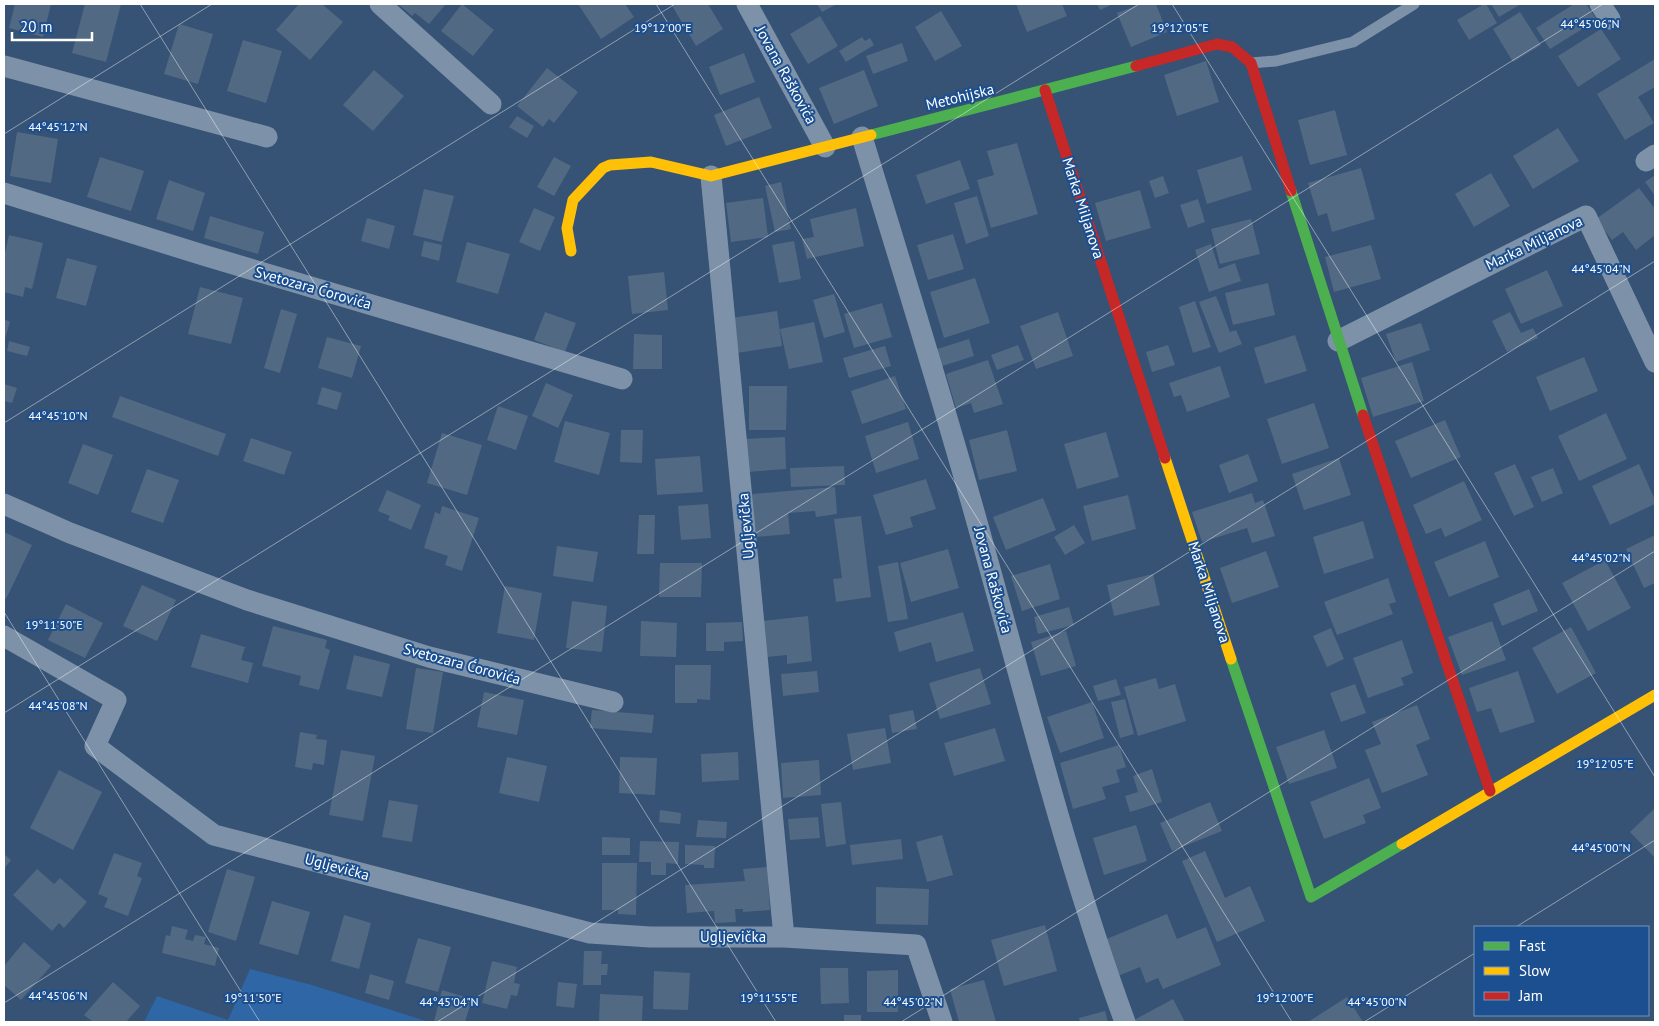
<svg xmlns="http://www.w3.org/2000/svg" width="1659" height="1026" viewBox="0 0 1659 1026" font-family="'PT Sans',sans-serif">
<style>
.green{fill:#2f66a5}
.building{fill:#526984}
.lines{fill:none;stroke-linecap:round;stroke-linejoin:round}
.lane{stroke:#7d92a8;stroke-width:11}
.street{stroke:#7d92a8;stroke-width:21}
.fast{stroke:#4caf50;stroke-width:11}
.slow{stroke:#ffc107;stroke-width:11}
.jam{stroke:#c62828;stroke-width:11}
.ticks{fill:none;stroke:#fff;stroke-width:1;stroke-opacity:0.45}
.labels{text-anchor:middle;stroke-width:4;stroke-linejoin:round;paint-order:stroke}
.street-label{font-size:15px;fill:#fff;stroke:#1b4f8f}
.ticks-label{font-size:12px;text-anchor:middle;fill:#fff;stroke:#1b4f8f;stroke-width:4;stroke-linejoin:round;paint-order:stroke}
</style>
<rect width="100%" height="100%" fill="#365274"/>
<path class="green" d="M250 969 312 985 429 1022H144L157 996 228 1020Z"/>
<path class="building" d="M15 4H51L43 37 9 28Z
M85 4H121L106 62 72 53Z
M299 4H322L343 22 310 60 276 30Z
M398 4H446L429 24 415 13 412 16Z
M462 4 494 30 473 56 441 31Z
M578 4H625L634 17 601 39Z
M671 4H708L723 29 696 46Z
M817 4H837L822 12Z
M1016 4H1062L1067 16 1027 32Z
M1097 4H1113L1100 10Z
M1141 4H1156L1167 32 1131 47 1117 13Z
M1484 4H1486L1497 23 1469 40 1457 20Z
M1491 4H1521L1499 17Z
M1574 4H1586L1597 20 1550 49 1536 28Z
M941 11 962 46 935 61 915 27Z
M1520 12 1541 45 1513 62 1493 29Z
M820 16 838 46 808 64 790 34Z
M179 24 213 34 198 84 164 74Z
M1601 29 1621 59 1578 87 1558 56Z
M862 37 865 41 870 38 874 45 846 62 839 51Z
M243 40 282 51 266 103 227 91Z
M902 43 908 61 873 74 866 56Z
M744 53 755 82 720 95 709 67Z
M1655 59V87L1638 97 1654 123 1625 140 1597 94Z
M1206 61 1219 102 1177 116 1164 75Z
M547 68 578 92 554 123 549 119 543 127 517 106Z
M374 70 404 96 373 131 343 105Z
M864 70 878 106 834 124 819 88Z
M759 97 772 128 726 146 714 115Z
M1335 110 1347 155 1310 165 1298 120Z
M517 116 534 126 527 138 509 127Z
M1558 128 1579 161 1533 189 1513 156Z
M17 132 58 139 51 183 10 176Z
M1017 143 1038 214 991 228 977 180 994 175 987 151Z
M1242 156 1252 190 1207 204 1197 170Z
M100 157 144 171 131 211 87 197Z
M554 157 571 166 554 196 537 187Z
M960 160 970 189 926 204 916 175Z
M1361 168 1375 219 1332 232 1327 213 1318 216 1308 183Z
M1491 173 1510 206 1474 227 1455 194Z
M1655 175V196L1645 182Z
M1163 176 1169 193 1155 198 1149 181Z
M169 180 205 193 193 231 156 219Z
M781 182 791 229 775 232 765 186Z
M1639 188 1655 209V235L1636 250 1623 232 1612 240 1596 219Z
M424 189 454 196 442 242 413 235Z
M1140 190 1151 228 1106 241 1095 203Z
M977 196 989 236 966 244 954 203Z
M763 198 768 237 731 242 726 203Z
M1198 199 1205 222 1188 228 1180 205Z
M534 208 555 217 540 251 519 242Z
M856 208 864 246 807 259 802 239 814 237 810 219Z
M210 216 264 232 258 254 204 238Z
M367 218 395 226 389 249 361 241Z
M1251 219 1260 254 1220 264 1211 229Z
M953 234 964 269 928 280 917 245Z
M9 235 43 243 32 289 25 287 23 297 4 292V257Z
M424 241 442 245 439 261 421 256Z
M794 241 801 279 779 283 772 245Z
M467 242 510 254 498 294 456 282Z
M1211 244 1219 269 1235 263 1241 281 1209 292 1195 250Z
M1371 245 1381 279 1334 292 1325 257Z
M67 258 97 266 86 306 56 298Z
M1547 270 1563 306 1521 324 1505 289Z
M664 272 668 310 632 314 628 276Z
M975 278 990 323 944 338 930 292Z
M1268 283 1275 315 1233 325 1225 293Z
M200 287 243 298 231 344 188 334Z
M834 294 845 332 824 338 813 300Z
M1216 296 1230 332 1236 330 1242 344 1219 353 1199 302Z
M1195 301 1211 347 1193 353 1179 307Z
M882 303 892 337 854 348 844 314Z
M281 309 297 314 280 373 264 368Z
M777 311 782 346 737 353 732 318Z
M545 312 576 323 565 352 534 340Z
M1058 312 1073 356 1036 369 1020 326Z
M1510 312 1521 333 1533 328 1538 338 1507 352 1492 321Z
M4 319 10 322 4 342Z
M814 322 823 362 789 369 780 329Z
M1421 323 1430 350 1396 362 1386 334Z
M634 334 662 335V369H633Z
M1295 335 1307 371 1265 384 1254 348Z
M327 337 361 346 352 378 318 368Z
M969 339 974 356 939 367 934 350Z
M9 341 30 347 27 356 7 351Z
M1018 345 1024 360 997 370 991 355Z
M1168 345 1175 365 1152 372 1146 352Z
M885 346 891 366 849 378 843 358Z
M1584 357 1598 391 1550 411 1536 377Z
M988 360 1003 404 974 413 971 403 956 408 946 374Z
M1412 362 1424 401 1373 417 1361 378Z
M1220 366 1230 397 1187 412 1181 395 1174 397 1169 383Z
M895 376 906 409 862 424 851 391Z
M546 383 573 395 558 428 532 416Z
M4 384 17 388 12 403 4 401Z
M749 386H787L786 430H749Z
M322 387 342 393 337 410 317 404Z
M120 396 226 434 218 456 112 417Z
M1314 403 1329 448 1282 464 1267 419Z
M498 406 528 416 516 450 487 440Z
M1606 413 1627 459 1579 481 1558 436Z
M1445 420 1461 457 1411 478 1395 441Z
M565 421 610 433 599 475 554 462Z
M908 422 919 459 876 473 865 436Z
M621 430H643L642 463 620 462Z
M1007 430 1017 471 979 480 969 440Z
M1106 432 1119 477 1077 489 1064 444Z
M442 433 482 445 467 495 427 483Z
M785 437 786 469 747 472 745 439Z
M251 438 292 452 284 475 243 461Z
M83 444 113 455 98 495 68 483Z
M1248 454 1258 481 1229 493 1219 465Z
M700 456 703 492 657 495 655 459Z
M1339 458 1351 495 1304 510 1292 474Z
M1515 464 1534 507 1514 516 1494 473Z
M1639 464 1655 500V504L1610 525 1592 486Z
M844 466 845 485 791 487 790 468Z
M1553 468 1563 493 1542 502 1531 477Z
M147 469 179 480 163 523 131 512Z
M926 479 936 509 910 517 913 527 886 535 873 495Z
M1464 481 1482 520 1445 537 1441 528 1426 534 1413 505Z
M835 487 837 514 816 517 815 511 788 513 790 534 755 537 752 494Z
M387 490 421 505 411 530 388 520 390 516 378 511Z
M1252 493 1255 503 1263 500 1275 536 1252 543 1247 528 1202 542 1192 512Z
M1128 495 1136 529 1092 541 1083 506Z
M1043 498 1056 530 1006 550 993 517Z
M708 504 711 538 681 540 678 506Z
M442 506 479 518 462 571 445 565 448 556 424 548 435 512 440 514Z
M639 515H655L654 554H637Z
M861 516 871 597 836 602 833 579 842 578 834 519Z
M1363 521 1374 558 1324 574 1313 537Z
M1074 525 1085 543 1065 555 1054 537Z
M4 532 32 545 6 599 4 598Z
M1655 535V583L1644 588 1626 549Z
M1485 541 1499 577 1449 597 1434 562Z
M557 546 598 552 593 582 553 576Z
M948 549 959 588 911 602 900 563Z
M1266 551 1279 587 1232 603 1220 568Z
M1605 560 1631 608 1588 631 1562 583Z
M898 562 908 619 888 622 878 566Z
M660 563H702L701 597H659Z
M1050 564 1060 599 1022 611 1011 576Z
M1153 574 1160 605 1114 616 1107 585Z
M1388 578 1396 602 1389 604 1393 614 1337 635 1324 602Z
M142 585 176 600 157 641 123 626Z
M505 586 542 593 534 640 497 633Z
M1529 589 1538 611 1502 626 1493 604Z
M572 601 607 606 602 652 566 648Z
M66 604 103 623 85 658 48 640Z
M1069 607 1074 625 1038 634 1034 617Z
M963 612 974 651 936 662 931 642 899 652 894 632Z
M808 616 812 661 787 664V655L766 657 762 621Z
M641 621 677 623 676 657 640 656Z
M1492 621 1506 660 1462 675 1448 637Z
M742 622 743 641 724 642V651H706V623Z
M273 626 327 640 325 648 330 650 319 690 299 685 301 676 262 666Z
M1571 627 1596 673 1557 694 1532 648Z
M1331 628 1344 659 1327 667 1313 636Z
M1066 631 1076 666 1041 676 1031 642Z
M201 634 245 647 241 660 253 663 248 683 191 667Z
M1402 640 1413 673 1401 678 1404 685 1368 698 1353 658Z
M354 655 390 664 382 697 346 689Z
M675 665H711L710 700 697 699V703H675Z
M416 668 443 672 433 733 406 729Z
M980 668 991 704 940 719 929 683Z
M817 671 819 692 783 696 781 674Z
M1518 671 1535 722 1500 733 1491 708 1477 712 1469 688Z
M1156 678 1159 689 1175 684 1186 721 1138 736 1124 687Z
M1116 679 1121 695 1098 701 1093 686Z
M1355 684 1366 713 1341 722 1330 693Z
M484 692 524 700 517 735 477 727Z
M1125 699 1134 734 1120 738 1111 702Z
M1092 702 1104 738 1060 753 1047 717Z
M1417 705 1430 739 1416 745 1428 775 1382 793 1365 750 1381 744 1372 722Z
M592 710 654 715 652 733 590 728Z
M913 710 917 729 892 733 889 715Z
M885 728 891 763 853 770 847 734Z
M995 728 1005 761 954 776 944 743Z
M1324 730 1337 768 1289 784 1276 747Z
M300 732 317 735 316 739 327 740 324 765 313 763 312 770 295 767Z
M1119 745 1126 767 1116 770 1120 782 1102 787 1106 799 1073 809 1060 763Z
M341 750 375 756 363 821 329 815Z
M738 752 739 780 702 782 701 754Z
M507 757 547 766 539 802 499 793Z
M620 757 657 758 655 795 619 793Z
M819 760 821 795 783 798 781 763Z
M1152 769 1162 802 1130 812 1125 796 1138 792 1133 776Z
M59 770 102 792 73 850 30 828Z
M1369 778 1381 808 1363 815 1366 823 1324 839 1310 802Z
M389 800 418 805 412 842 382 837Z
M841 802 846 844 826 847 821 804Z
M1210 802 1222 831 1172 851 1160 823Z
M1655 808V858L1630 832Z
M660 810 681 813 680 824 659 822Z
M818 817 820 838 790 840 788 819Z
M698 820 727 822 726 838 696 837Z
M1136 825 1147 861 1104 875 1093 838Z
M942 835 953 875 927 882 916 842Z
M602 837 630 838V855H602Z
M901 839 903 859 852 865 850 845Z
M640 841 679 842 678 864 666 863V875H651V862H639Z
M685 845 715 846 714 868H704V865L685 864Z
M1205 851 1225 898 1250 886 1265 921 1217 942 1182 861Z
M114 853 142 863 137 876 142 878 128 916 104 907 108 898 98 894Z
M4 854 11 860 4 869Z
M602 863H637L636 915 618 914V910H602Z
M767 867 770 910 743 912V909H735L736 922 715 923 714 911 687 913 685 885 745 881 743 869Z
M37 869 54 884 60 878 87 902 64 928 59 923 52 931 13 895Z
M227 869 255 877 236 941 208 932Z
M876 887 929 889 928 925 876 924Z
M272 901 310 912 298 955 259 944Z
M1167 914 1177 939 1206 927 1221 965 1163 989 1158 978 1146 983 1140 967 1118 976 1104 940Z
M344 915 371 923 359 969 331 961Z
M1045 925 1057 971 1004 986 991 940Z
M172 926 188 930 185 939 193 941 195 935 206 937 204 944 219 948 215 966 162 953 166 935 170 936Z
M418 938 451 947 438 992 405 983Z
M24 942 51 966 21 1000 4 985V966Z
M584 951H602L601 964H608L607 975H601V985H583Z
M492 961 517 967 514 983 520 984 517 996 511 995 507 1009 482 1003Z
M820 968H848L849 1003 821 1004Z
M898 970V1012H867V971Z
M654 971 690 973 688 1010 653 1009Z
M370 974 394 981 389 1000 365 993Z
M984 980 996 1022H959L950 989Z
M113 982 140 1006 126 1022H93L84 1015Z
M558 982 577 984 574 1008 556 1006Z
M442 990 472 999 465 1022H440L434 1021Z
M600 994 643 996 642 1022H599Z
M1347 997 1363 1022H1308Z
M1173 999 1185 1022H1136L1134 1020Z
M1105 1011 1108 1022H1080L1079 1018Z
M844 1015H861V1022H844Z"/>
<g class="lines">
<path class="lane" d="M1251 63 1276 61 1353 42 1414 4"/>
<path class="street" d="M380 4 491 104
M747 4 825 147
M1600 4 1610 19
M4 66 267 137
M862 137C904 275 947 412 985 551 1029 709 1069 869 1125 1022
M1646 161 1655 155
M711 176 784 937
M4 193 203 255 622 379
M1338 341 1586 216 1655 362
M4 504 70 533 247 600 429 657 613 702
M4 636 116 700 95 746 214 835 590 933 650 937H784L916 945 942 1022"/>
<path class="fast" d="M871 135 1136 66
M1291 191 1363 415
M1231 659 1311 897 1402 844"/>
<path class="slow" d="M571 251 567 228 573 200 603 168 610 165 651 162 711 176 871 135
M1165 458 1231 659
M1402 844 1655 695"/>
<path class="jam" d="M1136 66 1217 44 1232 47 1251 63 1291 191
M1045 90 1165 458
M1363 415 1490 791"/>
</g>
<path class="ticks" d="M140 4 776 1022M656 4 1292 1022M1172 4 1655 777M4 134 212 4M4 423 675 4M4 612 260 1022M4 713 1139 4M1516 927 1655 840M4 1003 1603 4M437 1022 1655 261M901 1022 1655 551M1364 1022 1475 953"/>
<g class="labels">
<g class="street-label">
<text transform="translate(786 75) rotate(61)" y="5">Jovana Raškovića</text>
<text transform="translate(960 97) rotate(-14)" y="5">Metohijska</text>
<text transform="translate(1083 208) rotate(72)" y="5">Marka Miljanova</text>
<text transform="translate(1534 243) rotate(-26)" y="5">Marka Miljanova</text>
<text transform="translate(313 288) rotate(16)" y="5">Svetozara Ćorovića</text>
<text transform="translate(746 526) rotate(-95)" y="5">Ugljevička</text>
<text transform="translate(993 580) rotate(75)" y="5">Jovana Raškovića</text>
<text transform="translate(1209 592) rotate(72)" y="5">Marka Miljanova</text>
<text transform="translate(462 664) rotate(15)" y="5">Svetozara Ćorovića</text>
<text transform="translate(337 867) rotate(15)" y="5">Ugljevička</text>
<text x="733" y="942">Ugljevička</text>
</g>
</g>
<g class="ticks-label">
<text x="1590" y="28">44°45'06"N</text>
<text x="663" y="32">19°12'00"E</text>
<text x="1180" y="32">19°12'05"E</text>
<text x="58" y="131">44°45'12"N</text>
<text x="1601" y="273">44°45'04"N</text>
<text x="58" y="420">44°45'10"N</text>
<text x="1601" y="562">44°45'02"N</text>
<text x="54" y="629">19°11'50"E</text>
<text x="58" y="710">44°45'08"N</text>
<text x="1605" y="768">19°12'05"E</text>
<text x="1601" y="852">44°45'00"N</text>
<text x="58" y="1000">44°45'06"N</text>
<text x="253" y="1002">19°11'50"E</text>
<text x="769" y="1002">19°11'55"E</text>
<text x="1285" y="1002">19°12'00"E</text>
<text x="449" y="1006">44°45'04"N</text>
<text x="913" y="1006">44°45'02"N</text>
<text x="1377" y="1006">44°45'00"N</text>
</g>
<rect width="1659" height="1026" fill="none" stroke="#ffffff" stroke-width="10"/>
<rect x="1474" y="926" width="175" height="90" fill="#1b4f8f" stroke="#7695bc"/>
<rect x="1484" y="942" width="25" height="8" fill="#4caf50" stroke="#7695bc"/>
<text x="1519" y="951" font-size="15" fill="#ffffff">Fast</text>
<rect x="1484" y="967" width="25" height="8" fill="#ffc107" stroke="#7695bc"/>
<text x="1519" y="976" font-size="15" fill="#ffffff">Slow</text>
<rect x="1484" y="992" width="25" height="8" fill="#c62828" stroke="#7695bc"/>
<text x="1519" y="1001" font-size="15" fill="#ffffff">Jam</text>
<path d="M12 32v8h80v-8" fill="none" stroke="#ffffff" stroke-width="2.5"/>
<text x="20" y="32" font-size="15" fill="#ffffff" stroke="#1b4f8f" stroke-width="4" paint-order="stroke">20 m</text>
</svg>
